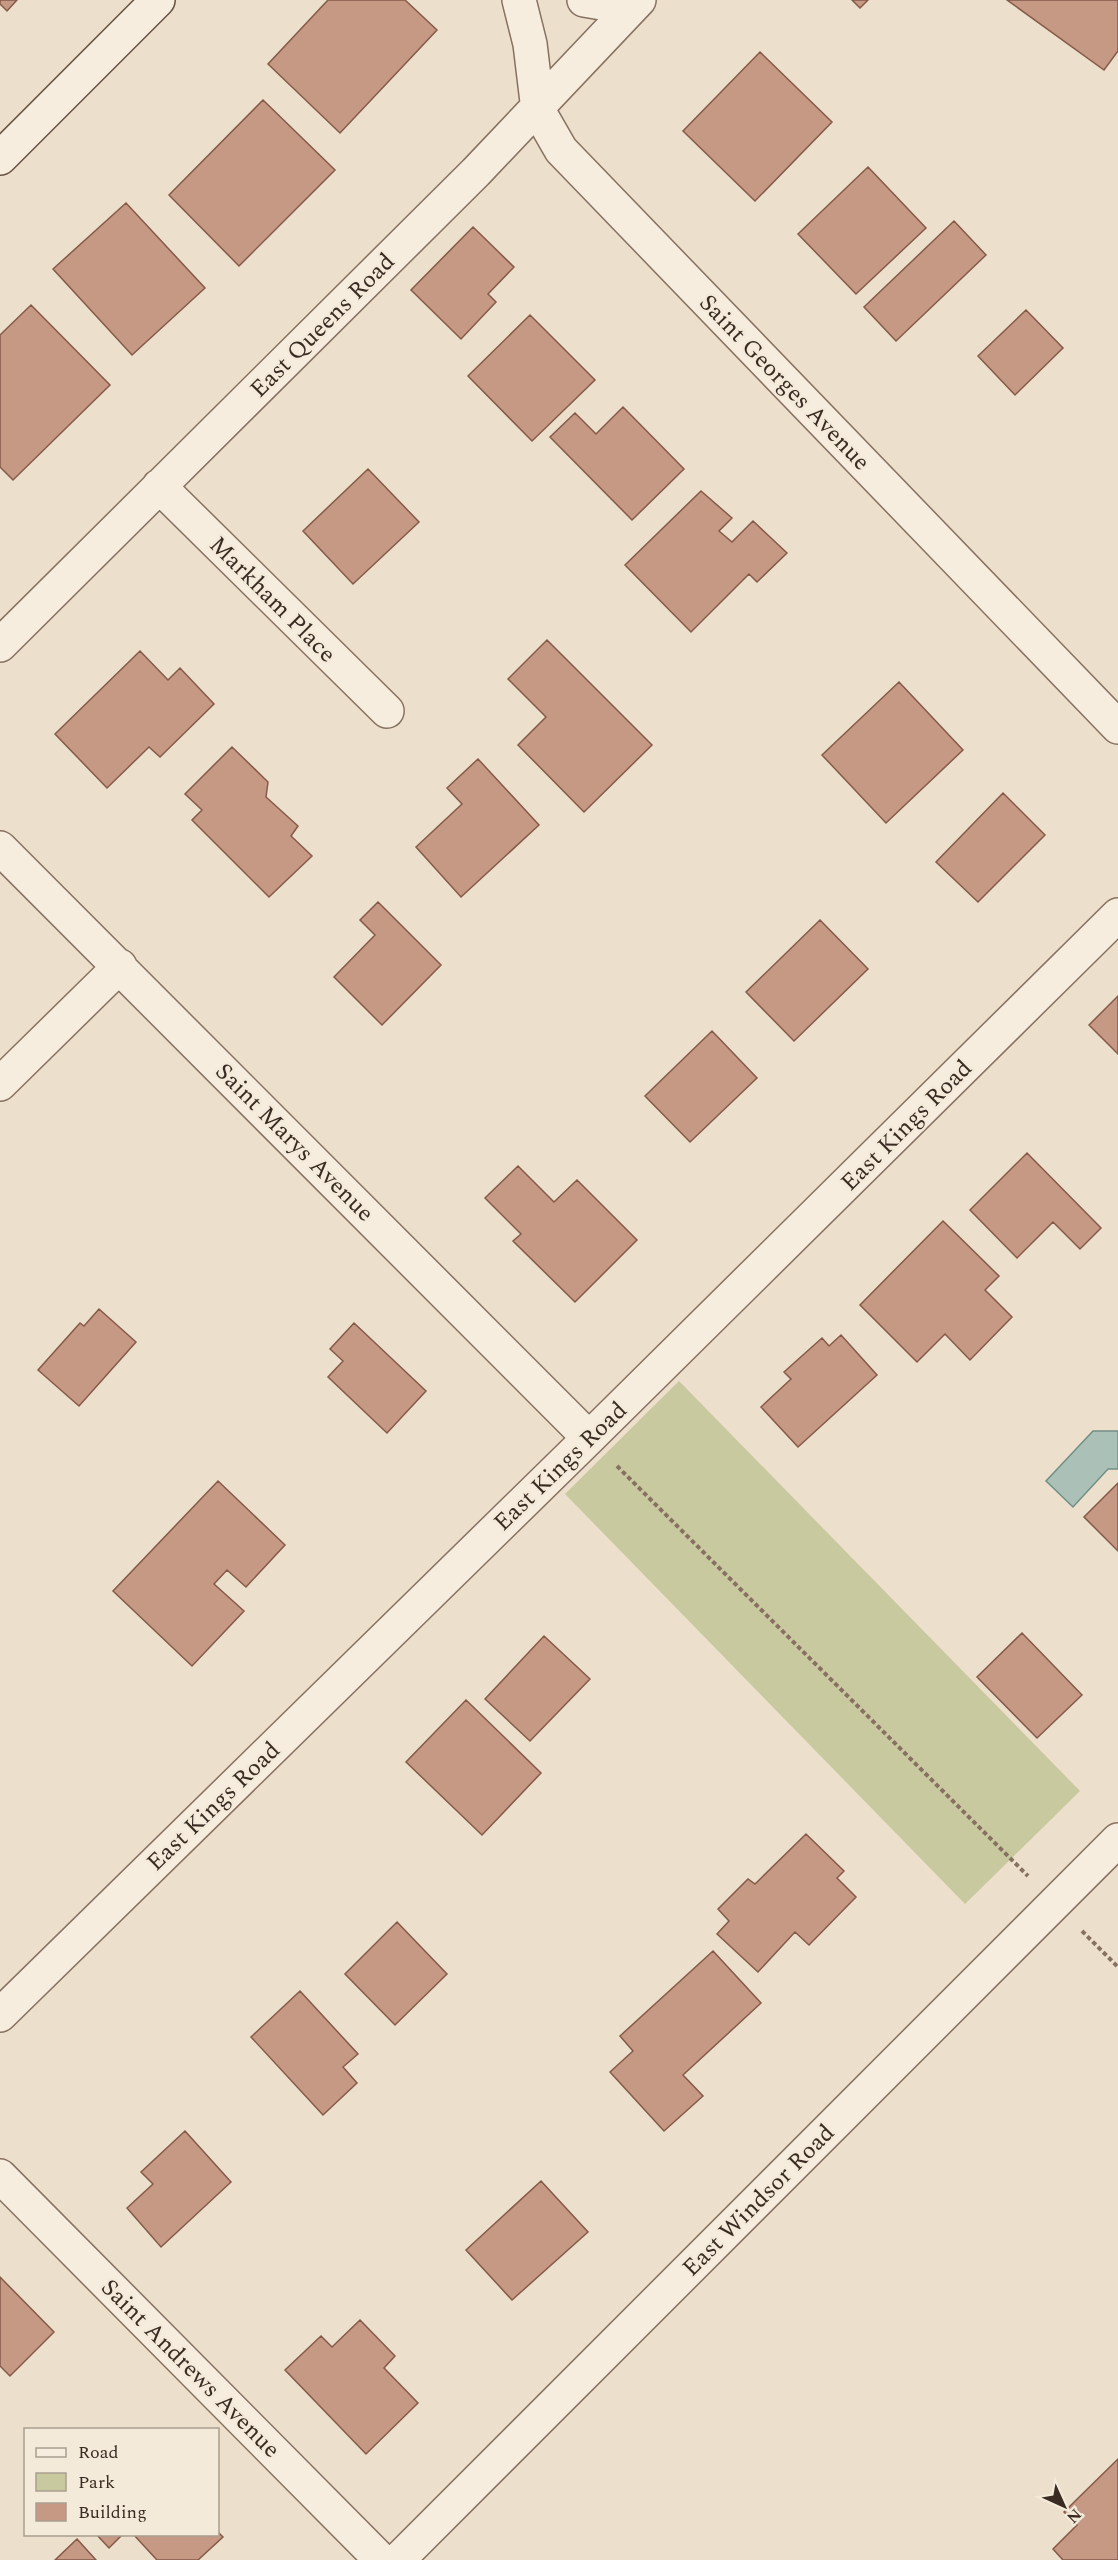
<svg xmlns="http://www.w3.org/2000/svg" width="1118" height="2560" viewBox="0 0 1118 2560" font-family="Spectral,serif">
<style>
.green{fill:#c9c99f}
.water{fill:#abc1b8;stroke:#728f85;stroke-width:1.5}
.building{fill:#c69984;stroke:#855a48;stroke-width:1.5}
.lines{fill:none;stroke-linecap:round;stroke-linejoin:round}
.minor-casing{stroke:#877160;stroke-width:36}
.secondary-casing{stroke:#695243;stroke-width:36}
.path{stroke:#877160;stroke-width:4;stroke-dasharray:4.5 3;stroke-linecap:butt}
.minor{stroke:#f7edde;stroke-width:33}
.secondary{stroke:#f7edde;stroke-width:33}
.labels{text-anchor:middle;stroke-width:5;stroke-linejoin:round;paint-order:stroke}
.street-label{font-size:24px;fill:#392b22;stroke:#f4eada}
</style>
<rect width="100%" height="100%" fill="#ecdfcb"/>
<path class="green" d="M679 1381 1080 1791 965 1904 565 1494Z"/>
<path class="water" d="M1093 1431H1118V1469H1108L1073 1507 1046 1481Z"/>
<path class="building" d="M0 0H17L7 11 0 4Z
M328 0H405L437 30 340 133 268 64Z
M852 0H868L860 8Z
M1007 0H1118V51L1104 70Z
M760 52 832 122 755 201 683 131Z
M263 100 335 170 239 266 169 195Z
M868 167 926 228 856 294 798 234Z
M126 203 205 288 132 355 53 269Z
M954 221 986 255 896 341 864 307Z
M473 227 514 267 488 294 496 302 461 339 411 290Z
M31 305 110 385 13 480 0 467V335Z
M1026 310 1063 348 1015 395 978 356Z
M530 315 595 380 532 441 468 376Z
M623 407 684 469 632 520 550 437 575 413 596 434Z
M368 469 419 522 353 584 303 531Z
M701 491 732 518 719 531 732 542 753 521 787 553 757 582 749 574 691 632 625 565Z
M547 640 652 745 584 812 518 745 546 717 508 679Z
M140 651 168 680 180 668 214 704 160 757 149 747 107 788 55 734Z
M899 682 963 750 886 823 822 755Z
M232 747 268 782 266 797 298 826 291 836 312 856 269 897 192 820 202 810 185 794Z
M478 759 539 825 461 897 416 847 462 804 447 788Z
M1003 793 1045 835 978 902 936 862Z
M378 902 441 965 382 1025 334 977 375 935 360 920Z
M820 920 868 969 794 1041 746 992Z
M1118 996V1054L1089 1025Z
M712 1031 757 1078 690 1142 645 1096Z
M1027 1153 1101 1228 1080 1249 1053 1222 1017 1258 970 1210Z
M518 1166 554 1202 577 1180 637 1240 575 1302 513 1241 521 1234 485 1198Z
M943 1221 999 1276 985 1290 1012 1317 970 1360 945 1334 917 1362 860 1305Z
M99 1309 136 1342 79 1406 38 1370 80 1323 84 1326Z
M354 1323 426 1391 387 1433 328 1377 343 1361 330 1349Z
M841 1335 877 1375 798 1447 761 1407 791 1379 784 1372 822 1338 829 1346Z
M218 1481 285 1545 246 1587 227 1570 214 1584 244 1611 192 1666 113 1591Z
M1118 1483V1551L1084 1517Z
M1022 1633 1082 1695 1037 1738 977 1677Z
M544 1636 590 1679 530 1741 485 1699Z
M466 1700 541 1773 482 1835 406 1762Z
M806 1834 844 1871 837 1878 856 1897 809 1945 795 1932 758 1972 717 1934 729 1921 718 1909 748 1879 755 1884Z
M397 1922 447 1974 395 2025 345 1974Z
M713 1951 761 2003 683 2075 703 2096 664 2131 610 2072 633 2051 620 2036Z
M300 1991 358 2054 343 2067 357 2083 323 2115 251 2037Z
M185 2131 231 2182 161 2247 127 2208 153 2184 141 2172Z
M541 2181 588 2232 512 2300 466 2250Z
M0 2277 54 2332 10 2376 0 2366Z
M360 2320 395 2356 384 2368 418 2403 366 2454 285 2370 321 2336 332 2347Z
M1118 2459V2560H1063L1053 2549 1077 2525 1064 2512Z
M218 2532 223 2537 198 2560H157L133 2534H218Z
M96 2534H123L109 2548Z
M77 2539 96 2560H55Z"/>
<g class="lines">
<defs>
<path id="minor" d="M519 0 530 44 538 110 561 150 1118 727
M584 0 631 8
M159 486 387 711
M0 645 476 172 639 0
M0 848 589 1438
M0 1084 120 966
M0 2015 589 1438 1118 915
M0 2176 381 2560
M398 2560 1118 1840"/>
<path id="secondary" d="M0 158 158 0"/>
</defs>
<use href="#minor" class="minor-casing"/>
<use href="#secondary" class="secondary-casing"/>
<path class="path" d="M617 1466 1028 1876
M1082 1931 1118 1967"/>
<use href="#minor" class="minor"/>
<use href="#secondary" class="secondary"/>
</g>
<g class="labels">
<g class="street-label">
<text transform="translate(322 325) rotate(-45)" y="8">East Queens Road</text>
<text transform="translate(785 382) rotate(46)" y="8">Saint Georges Avenue</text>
<text transform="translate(273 599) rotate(45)" y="8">Markham Place</text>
<text transform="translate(906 1125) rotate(-45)" y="8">East Kings Road</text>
<text transform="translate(295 1142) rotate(45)" y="8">Saint Marys Avenue</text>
<text transform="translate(560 1466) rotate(-44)" y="8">East Kings Road</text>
<text transform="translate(213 1806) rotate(-44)" y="8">East Kings Road</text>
<text transform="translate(758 2200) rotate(-45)" y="8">East Windsor Road</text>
<text transform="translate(191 2368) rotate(45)" y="8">Saint Andrews Avenue</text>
</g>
</g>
<rect x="24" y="2428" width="195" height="108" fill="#f4eada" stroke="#a99e90" stroke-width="1.5"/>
<rect x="36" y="2448" width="30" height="9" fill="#f7edde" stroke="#a99e90" stroke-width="1.5"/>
<text x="78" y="2458" font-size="18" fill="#392b22">Road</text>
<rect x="36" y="2473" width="30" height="18" fill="#c9c99f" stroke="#a99e90" stroke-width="1.5"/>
<text x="78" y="2488" font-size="18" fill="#392b22">Park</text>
<rect x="36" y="2503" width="30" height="18" fill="#c69984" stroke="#a99e90" stroke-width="1.5"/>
<text x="78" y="2518" font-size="18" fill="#392b22">Building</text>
<g transform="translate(1064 2506) rotate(135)" stroke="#f4eada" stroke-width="4.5" paint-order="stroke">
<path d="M0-4.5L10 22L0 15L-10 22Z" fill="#392b22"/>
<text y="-9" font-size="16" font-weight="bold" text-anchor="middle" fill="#392b22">N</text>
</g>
</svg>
